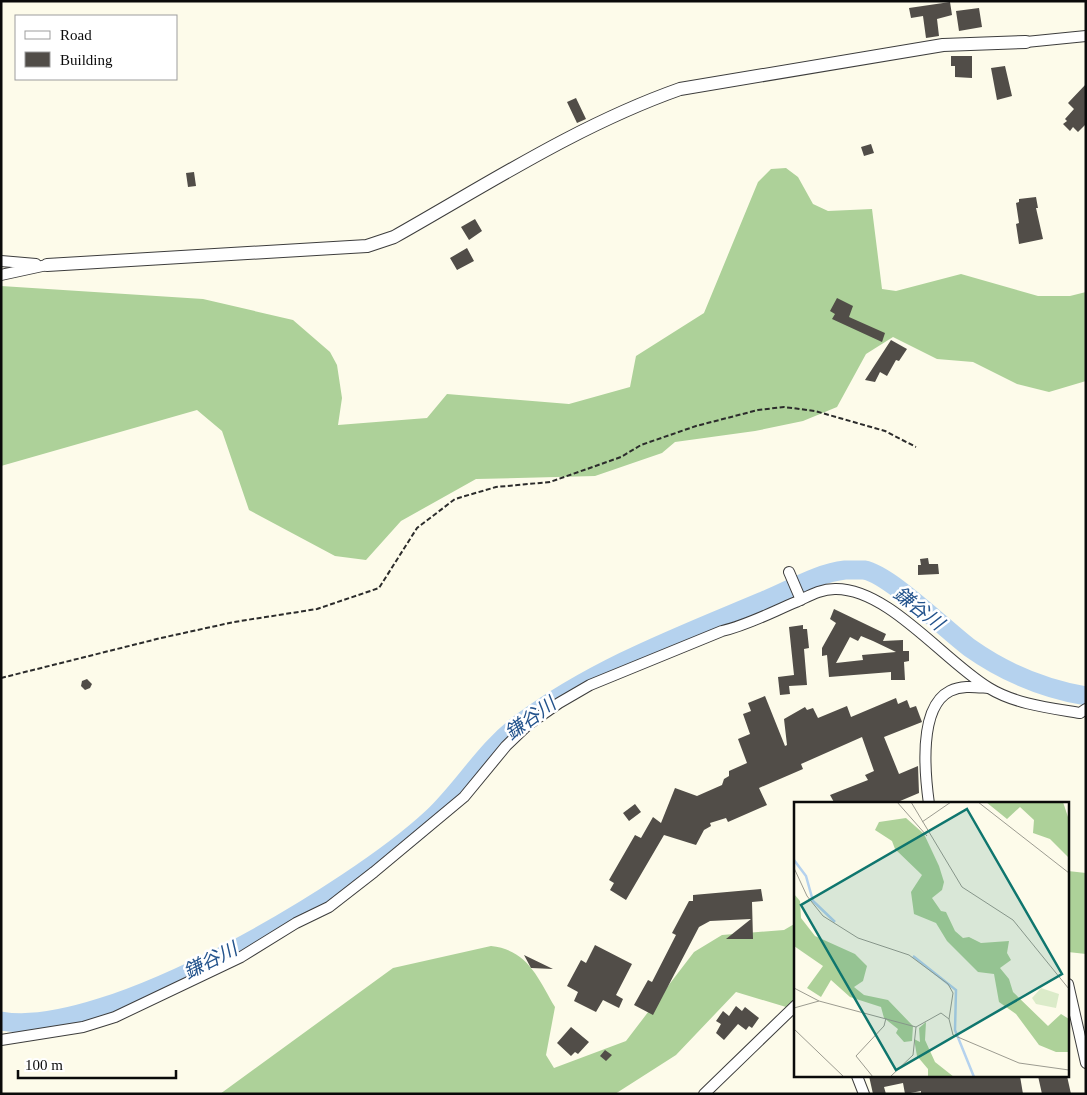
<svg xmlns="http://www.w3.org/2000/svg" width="1087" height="1095" viewBox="0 0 1087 1095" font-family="'Times New Roman','Noto Sans JP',serif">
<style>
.forest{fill:#add199}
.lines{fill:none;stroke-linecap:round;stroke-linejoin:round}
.river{stroke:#b5d2ee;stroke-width:19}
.building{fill:#514d48;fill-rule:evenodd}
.minor-casing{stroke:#3d3d3d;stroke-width:12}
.tertiary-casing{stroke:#3d3d3d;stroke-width:14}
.path{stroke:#2c2c2c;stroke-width:2;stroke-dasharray:5 2.5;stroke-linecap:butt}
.minor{stroke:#fff;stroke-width:10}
.tertiary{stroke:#fff;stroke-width:12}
.labels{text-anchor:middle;stroke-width:5;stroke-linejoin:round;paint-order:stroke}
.water-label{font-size:19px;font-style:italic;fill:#23538c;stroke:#fff}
.inset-river{fill:none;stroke:#b5d2ee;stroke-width:2.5}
.inset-road{fill:none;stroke:#9c9b90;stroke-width:1}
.view{fill:#0f766e;fill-opacity:0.15;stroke:#0f766e;stroke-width:2.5}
.inset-edge{fill:none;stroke:#0a0a0a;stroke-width:2.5}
</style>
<rect width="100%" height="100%" fill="#fdfbea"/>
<path class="forest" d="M786 168 798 177 813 204 828 211 872 209 882 289 896 291 961 274 1038 296H1070L1086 292V381L1049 392 1017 384 973 362 937 359 893 337 866 354 837 407 803 421 755 431 675 442 662 453 595 476 476 479 401 521 366 560 335 556 249 510 222 431 197 410 1 466V286L203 299 293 320 330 352 337 365 342 398 338 425 427 418 447 394 569 404 630 387 636 356 704 313 758 182 771 169Z
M1068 871 1086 873V954L1068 952Z
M796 923V1010L736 992 676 1055 615 1094H220L393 968 491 946C528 950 538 978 555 1007L546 1055 554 1068 626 1041 694 952 722 935 784 930Z"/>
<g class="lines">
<path class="river" d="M1 1021C106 1040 355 890 432 818 464 788 485 749 522 722 595 668 680 636 763 601 789 591 817 573 845 570 851 570 859 570 864 570 889 574 947 631 970 648 1004 672 1045 689 1086 696"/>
</g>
<path class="building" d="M950 2 952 15 937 19 939 36 926 38 923 16 911 18 909 8Z
M979 8 982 27 959 31 956 11Z
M951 56H972V78L955 77V66H951Z
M1005 66 1012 96 997 100 991 68Z
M1086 84V124L1078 132 1073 127 1070 131 1063 124 1067 121 1065 119 1074 109 1068 103Z
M576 98 586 119 577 123 567 102Z
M871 144 874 153 864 156 861 147Z
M194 172 196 186 188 187 186 173Z
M1036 197 1038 208H1036L1043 239 1019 244 1016 224 1019 223 1016 203 1019 202V199Z
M475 219 482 231 469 240 461 227Z
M467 248 474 261 457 270 450 258Z
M837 298 853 306 849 317 885 333 882 342 832 319 835 314 830 311Z
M891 340 907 349 899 361 896 360 887 376 880 372 875 382 865 380Z
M928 558 929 564H938L939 574 918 575V565H921L920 559Z
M834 609 886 634 883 641 903 640V651H909V661L904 662 905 680H891V672L829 677 827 655 822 656V648L836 623 830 619ZM861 636 873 641 896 652 862 655 863 660 836 663 850 637 858 641Z
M803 625V629H807L809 648 804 649 807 685 789 686 790 694 780 695 778 677 794 675 789 627Z
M87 679 92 684 90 688 85 690 81 686 82 681Z
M765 696 785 746 787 745 784 719 805 707 807 710 813 708 818 718 847 706 851 717 896 698 898 704 907 700 910 708 916 706 922 722 884 737 899 774 918 766 919 793 893 804H835L830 795 868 780 865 775 874 771 862 737 801 764 803 769 759 788 767 805 728 822 726 818 710 823 711 826 704 830 696 845 664 835 626 900 610 890 614 883 609 880 635 835 641 838 653 817 661 823 675 788 697 796 722 785 724 779 729 776V771L747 763 738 739 750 734 743 714 751 711 748 703Z
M635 804 641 812 629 821 623 813Z
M761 889 763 901 752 902 753 939H726L751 919 710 921 699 927 653 1015 634 1005 648 980 652 982 676 935 672 933 689 901H693V895Z
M595 945 632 964 616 995 623 999 619 1008 603 1000 596 1012 574 1001 578 992 567 986 581 960 586 963Z
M524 955 553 969 531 968Z
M736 1006 742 1011 745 1007 759 1018 752 1028 749 1026 746 1030 738 1024 724 1040 716 1033 721 1024 716 1021 723 1011 729 1016Z
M571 1027 589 1042 578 1054 575 1052 571 1056 557 1043Z
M605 1050 612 1055 606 1061 600 1056Z
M869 1076H1020L1023 1094H921V1091L905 1094 903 1083 884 1087 886 1094H873Z
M1038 1076H1067L1071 1094H1042Z"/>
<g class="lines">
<defs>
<path id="minor" d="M1026 42 1086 36
M1 261 36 264
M1 275 47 265
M789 572 801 600
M929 804C925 775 918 707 950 691 962 685 975 687 988 688
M1068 984 1086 1063
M1 1040 83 1027 115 1017 241 957 296 923 329 907 374 872 464 797 506 746 529 724 559 703 590 685 722 631C748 625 772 612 796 602 809 596 820 589 835 589 888 588 944 661 989 688 1015 704 1050 708 1080 713L1086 709
M857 1076 864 1094
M704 1094 796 1005"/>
<path id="tertiary" d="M47 265 367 246 394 237C488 184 578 125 680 89L943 45 1026 42"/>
</defs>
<use href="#minor" class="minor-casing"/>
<use href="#tertiary" class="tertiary-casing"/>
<path class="path" d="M1 678 161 638 234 622 317 609 379 588 417 528 455 499 496 487 550 482 621 457 641 445 696 426 758 410 784 407 815 411 885 431 916 447"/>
<use href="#minor" class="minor"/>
<use href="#tertiary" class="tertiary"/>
</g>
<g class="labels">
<g class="water-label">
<text transform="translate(919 608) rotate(38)" y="7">鎌谷川</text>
<text transform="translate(530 718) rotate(-36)" y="7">鎌谷川</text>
<text transform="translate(210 960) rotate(-27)" y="7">鎌谷川</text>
</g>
</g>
<g transform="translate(794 802)">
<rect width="275" height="275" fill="#fdfbea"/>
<path d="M192 0H269L275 18V56L256 37 239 31 240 18 226 5 213 17ZM112 16 130 32 145 64 150 80 148 88 138 96 147 109 152 110 161 129 169 136 175 135 187 141 215 139 213 151 217 158 206 166 215 177 219 190 254 224 267 212 275 217V250H262L245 243 222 212 205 200 200 172 184 170 153 139 142 121 120 112 117 90 128 73 101 47 98 39 81 28 85 20ZM0 92 6 99 7 116 21 134 61 152 73 164 69 179 60 185 70 193 94 198 119 224 118 239 110 240 102 231 104 227 90 216 87 205 56 195 37 178 27 195 13 186 29 164 0 144ZM132 220 131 238 141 260 160 275H134V267L123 254 120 237 126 240 125 226Z" fill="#add199"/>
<path d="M247 186 265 192 262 206 242 202 238 196Z" fill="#dbebc9"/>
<path class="inset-river" d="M0 58 12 74 19 99 41 120M119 154 162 188 161 228 180 275"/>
<path class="inset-road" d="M103 0 133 34M117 0 168 85 219 118 275 187M184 0 275 71M128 20 157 0M0 66 13 94 29 114 64 136 115 153 154 182 159 191 155 217 159 233 225 261 275 268M0 186 25 199 122 225 147 211 155 217M0 206 25 199M0 227 50 275M79 275 62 254 90 224 92 216M96 275 119 253 122 225"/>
<path class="view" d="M173 7 268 172 102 268 7 103Z"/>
<rect width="275" height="275" class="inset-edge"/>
</g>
<rect width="1087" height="1095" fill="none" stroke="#0a0a0a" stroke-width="5"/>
<rect x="15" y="15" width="162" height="65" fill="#ffffff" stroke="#9d9d9d"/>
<rect x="25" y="31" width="25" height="8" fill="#ffffff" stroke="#9d9d9d"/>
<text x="60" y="40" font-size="15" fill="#0a0a0a">Road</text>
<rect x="25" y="52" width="25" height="15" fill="#514d48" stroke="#9d9d9d"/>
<text x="60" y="65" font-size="15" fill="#0a0a0a">Building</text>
<path d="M18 1070v8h158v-8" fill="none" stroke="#0a0a0a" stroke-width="2.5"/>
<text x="25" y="1070" font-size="15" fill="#0a0a0a" stroke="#ffffff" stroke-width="4" paint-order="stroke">100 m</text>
</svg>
